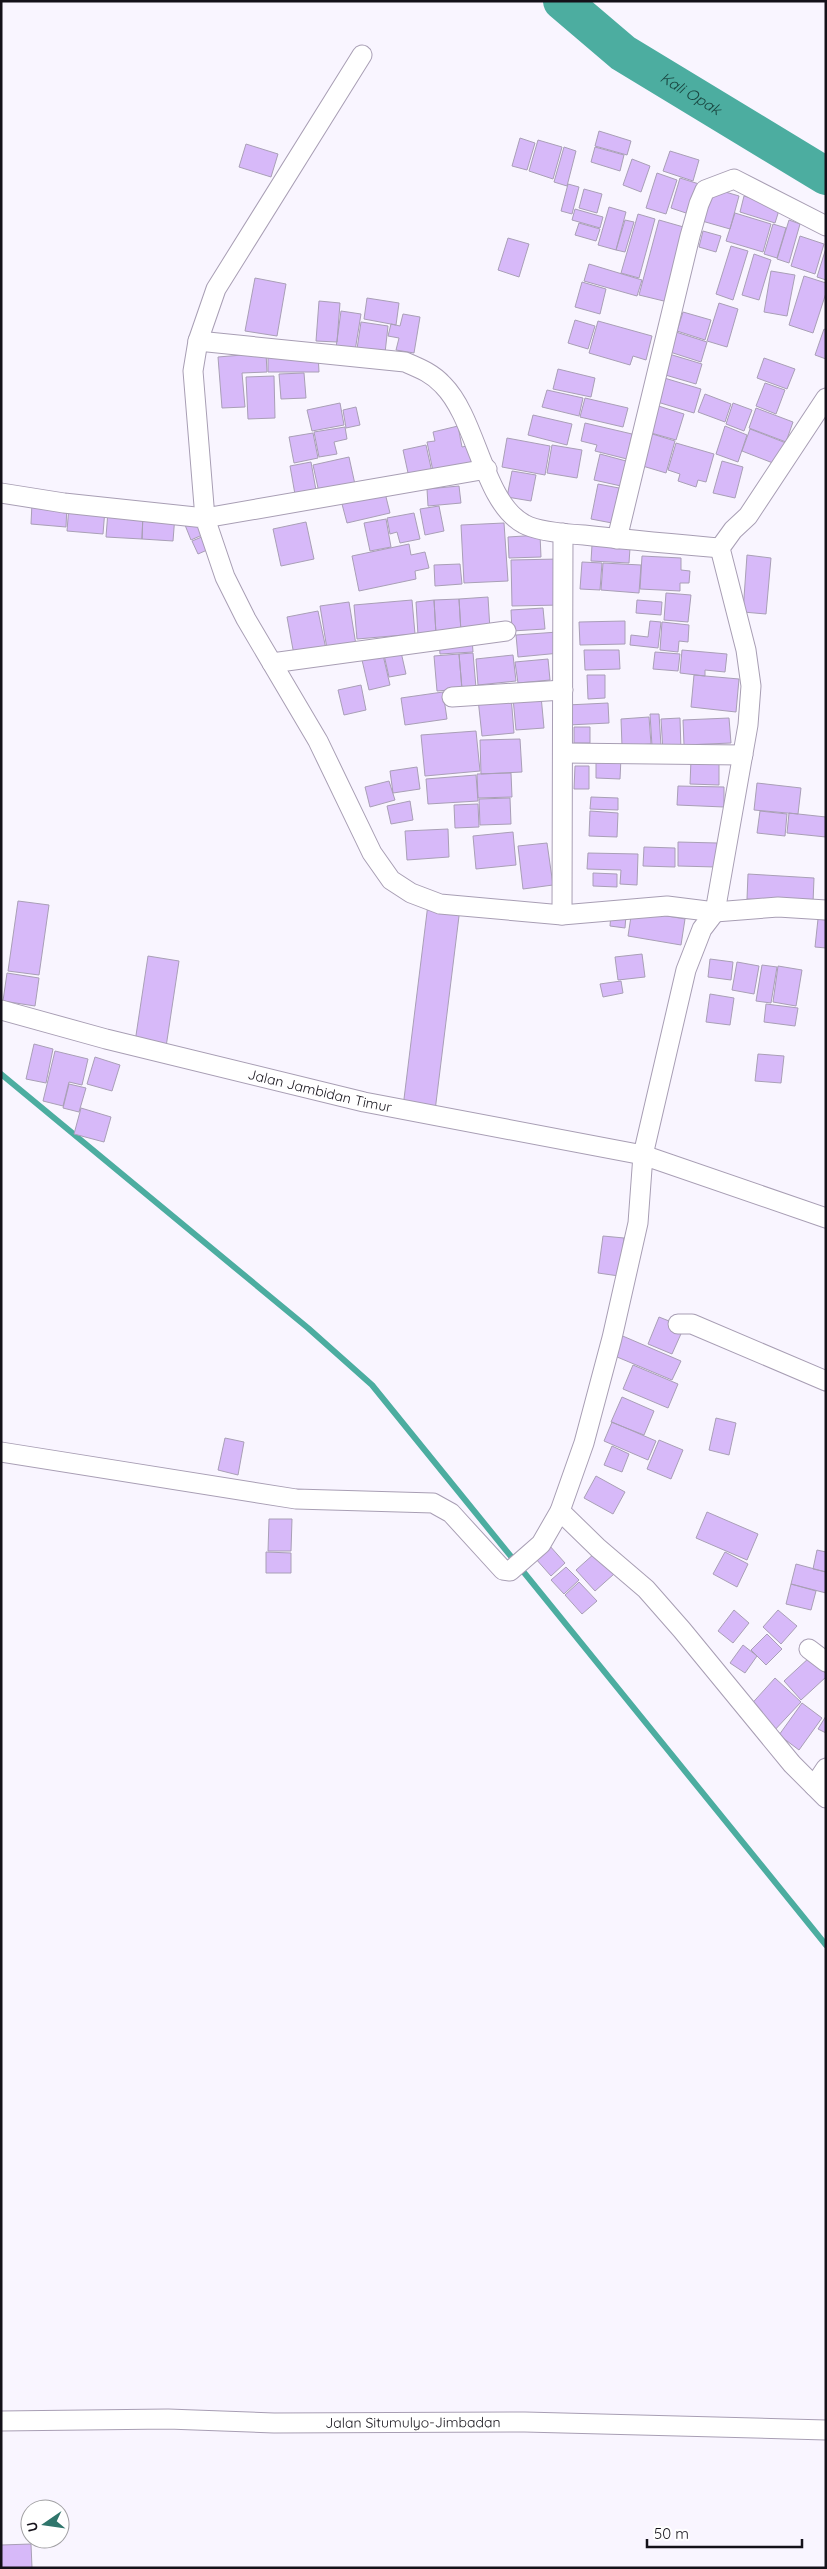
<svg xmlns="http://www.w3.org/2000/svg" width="827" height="2569" viewBox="0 0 827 2569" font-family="Quicksand,sans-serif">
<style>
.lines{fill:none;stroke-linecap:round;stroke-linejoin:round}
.stream{stroke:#4cada0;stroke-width:6}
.river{stroke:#4cada0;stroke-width:38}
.building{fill:#d7b9f9;stroke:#a99fb6}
.minor-casing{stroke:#a89eb4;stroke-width:21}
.minor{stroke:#fff;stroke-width:19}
.labels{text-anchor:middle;stroke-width:4;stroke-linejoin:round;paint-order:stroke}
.street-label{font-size:14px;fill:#141119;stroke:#fff}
.water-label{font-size:15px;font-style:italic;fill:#19453f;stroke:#fff}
</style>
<rect width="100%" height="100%" fill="#f9f5ff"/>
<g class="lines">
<path class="stream" d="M1 1074 308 1328 372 1385 826 1945"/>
<path class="river" id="s1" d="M562 1 623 53 826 176"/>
</g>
<path class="building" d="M599 131 631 141 627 155 595 146Z
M520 138 535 143 527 170 512 166Z
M538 140 562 147 553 179 529 171Z
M246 144 278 154 271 177 239 167Z
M564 147 576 151 567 186 554 182Z
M595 147 624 155 620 171 591 162Z
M670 151 699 160 693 181 663 171Z
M632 159 650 166 641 192 623 185Z
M657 173 677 180 666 214 646 208Z
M680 178 699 184 689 214 671 208Z
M568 184 579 187 572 214 561 211Z
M712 188 739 196 730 229 702 221Z
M584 189 602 194 597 213 579 208Z
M744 196 780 207 775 223 740 212Z
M609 207 626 212 616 250 598 245Z
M575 209 603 217 600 228 572 220Z
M735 213 771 224 763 252 726 241Z
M638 214 655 219 639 278 621 273Z
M625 220 634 222 625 252 616 250Z
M659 220 687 228 668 302 639 295Z
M789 220 800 224 789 263 777 259Z
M579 223 600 229 596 241 575 235Z
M773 224 786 228 777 258 764 254Z
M703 231 721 236 716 252 699 247Z
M800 236 824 244 815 274 791 266Z
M508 238 529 244 519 277 498 270Z
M731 246 748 251 733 300 716 294Z
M826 248V280L817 277Z
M754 254 771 260 759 300 742 295Z
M589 264 642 280 637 296 584 281Z
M771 271 795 275 787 316 764 312Z
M804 276 826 283V293L813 333 789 325Z
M255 278 286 284 277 336 245 331Z
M582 282 606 289 600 314 575 307Z
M367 298 399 303 396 325 364 319Z
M319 301 340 303 337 342 316 341Z
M719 303 738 309 727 347 707 341Z
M341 311 361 314 355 351 336 348Z
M683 312 711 320 705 340 677 331Z
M403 314 420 317 414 353 396 350 399 338 388 336 391 324 400 326Z
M575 320 595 326 588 349 568 343Z
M598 321 652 336 646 360 633 356 630 365 589 353Z
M361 322 388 326 385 353 357 349Z
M824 329 826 330V359L815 355Z
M676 332 707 342 701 362 670 352Z
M266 353 267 372 242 373 245 407 222 408 218 357Z
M318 354 319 372H268V355Z
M669 354 702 364 696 384 662 374Z
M764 358 795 369 787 389 757 378Z
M558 369 595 378 591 397 553 389Z
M304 373 306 398 281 399 279 374Z
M274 376 275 418 248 419 246 377Z
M661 377 701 389 694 413 654 401Z
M765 383 785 390 776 414 756 406Z
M547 390 583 398 579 416 542 407Z
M705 394 731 404 725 422 698 412Z
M585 398 628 408 623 427 580 417Z
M340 403 344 425 312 431 307 410Z
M733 403 752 410 744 431 726 424Z
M652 404 684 414 676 440 644 431Z
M356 407 360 425 346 428 343 410Z
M756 408 793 422 786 442 749 428Z
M533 415 572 424 567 445 528 435Z
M585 423 632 434 627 459 595 451 597 445 581 441Z
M458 426 462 447 472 445 476 467 434 476 427 442 435 441 433 432Z
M725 426 747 435 738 462 716 454Z
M345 427 347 439 334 442 337 454 319 457 314 432Z
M750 429 786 443 778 465 742 451Z
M646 432 675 441 666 473 636 464Z
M313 433 318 458 294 463 289 437Z
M507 438 550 446 545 475 502 467Z
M676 443 714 454 706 482 698 480 696 487 678 481 680 474 668 470Z
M426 445 433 477 410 482 403 450Z
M552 445 582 450 577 478 547 473Z
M600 454 626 461 621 486 594 480Z
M349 457 356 489 320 497 313 465Z
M722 461 743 467 735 498 713 493Z
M311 462 317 496 296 500 290 466Z
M512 471 536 475 531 501 507 497Z
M598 484 619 488 612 523 591 519Z
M459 486 461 503 428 506 427 489Z
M385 493 390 513 347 523 342 504Z
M32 503 67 505 66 527 31 524Z
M69 506 105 509 103 534 67 531Z
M439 506 444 531 425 535 420 509Z
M108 511 143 513 142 539 106 537Z
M143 513 175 515 173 541 142 539Z
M414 513 420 539 400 543 397 532 390 534 387 518Z
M203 518 209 532 191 540 185 525Z
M386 519 391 547 370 551 364 523Z
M306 522 314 559 281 566 273 529Z
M504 523 508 581 464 583 461 525Z
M209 534 214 547 198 554 192 541Z
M540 535 541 557 509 558 508 537Z
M409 544 411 555 425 552 429 568 415 571 416 579 359 591 352 556Z
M592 545 630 548 629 563 591 561Z
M747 555 771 558 766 614 743 612Z
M642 556 681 558V570L690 571 689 583H680V591L640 589Z
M559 559 561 605 512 606 511 560Z
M582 562 602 563 600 590 580 589Z
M603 563 641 565 639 593 601 590Z
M460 564 462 584 435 586 434 565Z
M666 593 691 595 688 622 664 620Z
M488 597 490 630 461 632 459 599Z
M459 599 461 632 436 634 434 600Z
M412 600 415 634 357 639 354 605Z
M434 600 436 634 418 635 416 602Z
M637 600 662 602 661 615 636 613Z
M349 602 356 645 327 649 320 606Z
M543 608 545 629 512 631 511 610Z
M318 611 326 649 294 655 287 617Z
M625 621V644L580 645 579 622Z
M650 621 661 622 658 648 630 645 631 635 648 637Z
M662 622 689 625 688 642 679 641 678 652 660 650Z
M558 632 560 653 518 657 516 635Z
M472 639 473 652 440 654 439 641Z
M584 650H619L620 669 585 670Z
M682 650 727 654 725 672 705 670V676L680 673Z
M401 652 406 674 389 677 384 655Z
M655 652 680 654 678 671 653 669Z
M473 653 476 688 462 689 459 654Z
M459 654 462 689 437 691 434 656Z
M383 655 390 685 369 690 362 660Z
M513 655 516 681 478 685 476 659Z
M548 659 550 680 518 683 515 662Z
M587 675H605V698L588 699Z
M694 675 739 679 736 712 691 707Z
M361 685 366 710 344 715 338 690Z
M443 692 447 719 405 725 401 698Z
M511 696 514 733 482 736 478 699Z
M541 696 544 728 516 730 513 698Z
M608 703 609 723 568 725 567 705Z
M650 714H659L661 746H652Z
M649 717 651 744 622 746 621 719Z
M680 718 681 751 663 752 661 719Z
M729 718 731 743 684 745 683 720Z
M574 727H590V743H574Z
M476 731 480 771 425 776 421 735Z
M520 739 522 772 481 774 480 740Z
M596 757 621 758 620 779 596 778Z
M691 760 719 761V785L690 784Z
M575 766H589V789H574Z
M417 767 420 789 393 793 390 771Z
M511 773 512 797 478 798 477 774Z
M476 775 478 801 428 804 426 779Z
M389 781 395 800 370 807 365 787Z
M757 783 801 788 798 814 754 810Z
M678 786 724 787V807L677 805Z
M591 797 618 798V810L590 809Z
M510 798 511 824 480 825 479 799Z
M410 801 413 820 391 824 387 806Z
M478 804 479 827 455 828 454 805Z
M590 811 618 813 617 837 589 836Z
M760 811 787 814 785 836 757 833Z
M789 813 826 817V837L787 833Z
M448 829 449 857 407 860 405 831Z
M513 832 516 865 476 869 473 836Z
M678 842 717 843 716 867 678 866Z
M547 843 553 885 523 889 518 846Z
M644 847 675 848V867L643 866Z
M588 853 638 854 637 885 620 884 621 870 587 869Z
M593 873 617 874V887L593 886Z
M748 874 814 878 813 903 747 899Z
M18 901 49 905 39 975 8 971Z
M428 904 460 908 435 1111 403 1107Z
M632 910 685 919 681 945 628 936Z
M611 913 626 915 625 928 610 926Z
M818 919 826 920V948L815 947Z
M642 954 645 977 618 980 615 957Z
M148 956 179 961 166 1047 135 1042Z
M710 959 733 962 731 980 708 977Z
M737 962 759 966 754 994 732 990Z
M762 965 777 967 771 1003 756 1001Z
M778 966 802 970 796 1006 773 1002Z
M7 973 39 978 35 1006 3 1001Z
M621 981 623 993 603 997 600 984Z
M710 994 734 998 730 1025 706 1022Z
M766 1004 798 1008 795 1026 764 1022Z
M34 1044 53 1049 46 1083 26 1079Z
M55 1051 88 1059 82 1085 69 1082 63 1106 43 1101Z
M758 1054 784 1056 781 1083 755 1081Z
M95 1057 120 1065 112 1091 87 1084Z
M69 1084 86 1088 79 1112 63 1108Z
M81 1108 111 1117 104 1142 74 1134Z
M603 1236 624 1238 619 1276 598 1273Z
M659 1317 684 1327 672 1354 648 1344Z
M618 1334 681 1361 672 1380 610 1354Z
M633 1365 678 1384 668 1408 623 1389Z
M622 1397 654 1411 644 1435 611 1422Z
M716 1418 736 1423 729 1455 709 1450Z
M612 1422 656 1441 648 1460 604 1441Z
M225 1438 244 1442 238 1475 218 1470Z
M659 1440 683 1450 671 1479 647 1469Z
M612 1446 629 1454 622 1472 604 1465Z
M596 1476 625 1492 613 1514 584 1498Z
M707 1512 758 1534 747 1560 696 1538Z
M269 1519H292L291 1551H268Z
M549 1545 565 1563 551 1576 535 1558Z
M817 1550 826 1552V1572L813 1569Z
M266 1552 291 1553V1573H266Z
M725 1552 748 1564 737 1587 713 1574Z
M595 1553 614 1574 595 1591 576 1570Z
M796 1564 826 1572V1593L791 1584Z
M566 1567 579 1580 564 1594 551 1580Z
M579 1582 597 1601 582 1614 565 1595Z
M791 1584 816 1591 811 1610 786 1604Z
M734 1610 749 1623 733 1643 718 1631Z
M778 1610 797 1626 781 1644 763 1627Z
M767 1634 782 1649 766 1665 751 1650Z
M743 1645 757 1656 745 1673 730 1663Z
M810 1657 826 1674V1677L801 1700 784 1681Z
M775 1678 801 1702 772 1733 747 1709Z
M802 1703 822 1718 799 1750 779 1735Z
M826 1716V1733L818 1729Z
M31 2544 32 2568H1V2545Z"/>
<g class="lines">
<defs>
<g id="minor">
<path d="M362 55 216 289 198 341 193 371 205 518 487 469"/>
<path d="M198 341 405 362C419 368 432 373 443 385 477 419 483 502 524 524 538 532 568 534 584 535 629 540 675 544 720 548"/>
<path d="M1 493 64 503 205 518 225 577 246 619 318 741 372 853 391 880 411 893 440 904 562 915 667 906 715 912 778 907 826 910"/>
<path d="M617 539 690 236 699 204 705 190 734 179 826 226"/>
<path d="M272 663 506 631"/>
<path d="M452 697 563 690"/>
<path d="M563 753 743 755"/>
<path d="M562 915 563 533"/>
<path id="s2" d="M1 1010 106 1039 364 1102 643 1155 686 970 702 929 715 912 748 725 751 686 746 650 720 548 733 530 748 516 826 398"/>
<path d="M678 1324H692L826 1381"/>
<path d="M1 1452 296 1499 433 1503 451 1513 503 1570 510 1571 541 1544 560 1511 584 1443 612 1338 638 1223 643 1155 826 1218"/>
<path d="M560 1511 598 1548 646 1589 682 1630 792 1764 826 1798"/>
<path d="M809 1649 826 1662"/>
<path d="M814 1786 826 1768"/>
<path id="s3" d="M1 2421 168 2419 274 2423 525 2422 826 2430"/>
</g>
</defs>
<use href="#minor" class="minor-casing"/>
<use href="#minor" class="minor"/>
</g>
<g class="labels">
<g class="street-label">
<text dy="5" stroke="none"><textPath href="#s2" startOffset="329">Jalan Jambidan Timur</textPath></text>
<text dy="5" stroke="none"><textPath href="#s3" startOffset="412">Jalan Situmulyo-Jimbadan</textPath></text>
</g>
<g class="water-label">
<text dy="5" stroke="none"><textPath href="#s1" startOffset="159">Kali Opak</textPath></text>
</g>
</g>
<rect width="827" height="2569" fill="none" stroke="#141119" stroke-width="5"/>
<g transform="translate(45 2524) rotate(257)"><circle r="24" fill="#ffffff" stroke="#a1a0a3"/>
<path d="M0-4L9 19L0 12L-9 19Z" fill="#2f756b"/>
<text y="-8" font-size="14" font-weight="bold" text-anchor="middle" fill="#141119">U</text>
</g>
<path d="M647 2539v8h155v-8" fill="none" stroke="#141119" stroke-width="2.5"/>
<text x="654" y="2539" font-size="15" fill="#141119" stroke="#ffffff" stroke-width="4" paint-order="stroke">50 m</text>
</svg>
